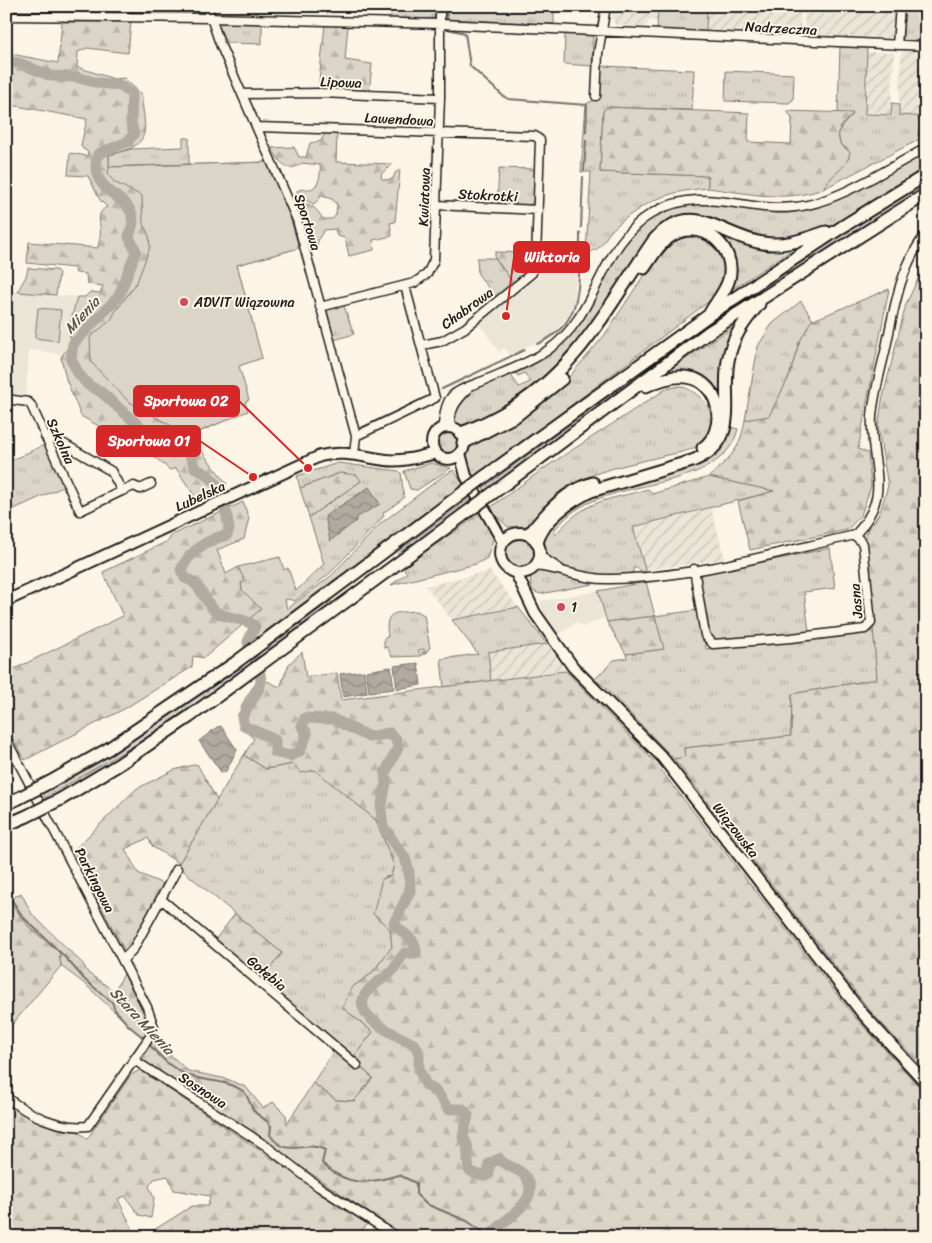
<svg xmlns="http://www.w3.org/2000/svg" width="932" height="1243" viewBox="0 0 932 1243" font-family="Sriracha,sans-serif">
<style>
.built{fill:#ebe5d6}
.industrial{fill:url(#industrial-furrows)}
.grass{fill:url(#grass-tufts);stroke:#7c7872}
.forest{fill:url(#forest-firs);stroke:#7c7872;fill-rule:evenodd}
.pitch{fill:#dbd5c8;stroke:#7c7872}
.water{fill:url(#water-waves);stroke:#75726c}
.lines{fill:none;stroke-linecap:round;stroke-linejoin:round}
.stream{stroke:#75726c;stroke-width:2}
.river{stroke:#b0aba1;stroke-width:11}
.minor-casing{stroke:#1c1c1c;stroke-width:11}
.major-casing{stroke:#1c1c1c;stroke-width:14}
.highway-casing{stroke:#1c1c1c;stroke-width:15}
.minor{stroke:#fcf5e5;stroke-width:8}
.major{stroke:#fcf5e5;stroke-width:10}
.highway{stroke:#fcf5e5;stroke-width:11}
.highway-bridge-casing{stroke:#1c1c1c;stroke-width:15;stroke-linecap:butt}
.highway-bridge{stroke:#fcf5e5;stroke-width:11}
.poi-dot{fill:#d1495b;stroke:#fcf5e5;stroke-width:2}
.labels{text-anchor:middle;stroke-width:4;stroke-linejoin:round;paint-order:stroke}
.street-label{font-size:14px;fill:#1c1c1c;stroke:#fcf5e5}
.poi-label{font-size:14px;fill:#1c1c1c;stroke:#fcf5e5;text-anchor:start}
.water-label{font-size:15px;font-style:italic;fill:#575551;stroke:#fcf5e5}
.leader{fill:none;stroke:#d62828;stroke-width:2}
.callout-dot{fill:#d62828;stroke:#fcf5e5;stroke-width:2}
.callout{fill:#d62828;stroke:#d62828;stroke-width:2}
.callout-label{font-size:15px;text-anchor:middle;font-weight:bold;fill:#fff}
</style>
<defs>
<pattern id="industrial-furrows" width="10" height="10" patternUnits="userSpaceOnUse" patternTransform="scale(1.25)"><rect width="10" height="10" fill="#ebe5d6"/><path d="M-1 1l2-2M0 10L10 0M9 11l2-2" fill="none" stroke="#c9c4b7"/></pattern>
<pattern id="grass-tufts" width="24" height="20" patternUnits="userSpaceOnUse" patternTransform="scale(1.25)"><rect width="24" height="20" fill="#dbd5c8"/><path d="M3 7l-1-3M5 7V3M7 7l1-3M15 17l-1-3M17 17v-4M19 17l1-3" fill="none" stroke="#bbb6ab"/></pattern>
<pattern id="forest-firs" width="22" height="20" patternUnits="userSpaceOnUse" patternTransform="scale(1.25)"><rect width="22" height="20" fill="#dbd5c8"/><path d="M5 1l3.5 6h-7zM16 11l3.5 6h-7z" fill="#bbb6ab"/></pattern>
<pattern id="water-waves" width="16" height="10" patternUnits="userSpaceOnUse" patternTransform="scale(1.25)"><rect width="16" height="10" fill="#b0aba1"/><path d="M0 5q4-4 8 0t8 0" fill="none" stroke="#8e8a82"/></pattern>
</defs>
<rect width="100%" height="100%" fill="#fcf5e5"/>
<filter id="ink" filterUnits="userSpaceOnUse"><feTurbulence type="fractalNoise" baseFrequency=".02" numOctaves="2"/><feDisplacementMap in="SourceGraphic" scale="10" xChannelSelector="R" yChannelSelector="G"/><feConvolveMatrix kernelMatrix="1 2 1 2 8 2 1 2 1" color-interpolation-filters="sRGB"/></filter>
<g filter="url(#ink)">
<path class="built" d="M541 243 577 244 575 301 569 315 551 336 510 354 504 348 499 352 479 323 539 276Z
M6 291 104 299 102 308 62 354 29 350 26 395 6 393Z
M598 591 606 617 583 627 577 622 557 636 544 614 540 601Z"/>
<path class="industrial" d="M612 6H658V21L649 20 646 27 616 25 612 20Z
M707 6H801L800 34 706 30Z
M805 6H895L894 38 804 35Z
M904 50 926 51V117L899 115 901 53Z
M867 52H894L891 115 865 114Z
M711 508 725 559 645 570 633 527Z
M490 571 518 607 452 620 426 586Z
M547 644 566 671 491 681 488 652Z"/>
<path class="grass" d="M442 6H554V24L444 19Z
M658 6H707L706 33 657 31Z
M904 6H926V43L903 42Z
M222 23H262V44L227 43 219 27Z
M565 34 591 35 593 38 592 66 564 64Z
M840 47 867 48 865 114 891 115 892 103 899 104V115L926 117V126L919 129 918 136 922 134 926 136 823 189 848 149 841 145C834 128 845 125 853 114L838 113Z
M601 66 694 70 692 110 607 107 603 111 600 172 708 176V188C685 190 662 194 642 207 632 213 619 223 611 231 602 241 602 252 586 252L591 172H581L586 104 598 98Z
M726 71 794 74 793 100 789 103 725 101Z
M183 138H189V164L109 167V155L131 149 183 147Z
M926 152V166L841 223 819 233 772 240 701 215H687L588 332 534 389 493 416 459 428 453 421C457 391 485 383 510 374L519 387 530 382 525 373 518 376 515 372C540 360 561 348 579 326 607 290 611 240 655 216 679 203 709 201 736 206 753 208 772 215 788 213 836 208 884 174 926 152Z
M499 168 535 169 534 200 529 206 497 204Z
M926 183V187C772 279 629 385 485 491L483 488C628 382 771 275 926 183Z
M698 224C718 227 734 240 753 245 770 249 785 245 799 245L728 292C731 282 736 272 734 260 728 230 691 218 667 235 649 248 637 274 625 293 590 347 553 397 493 425 484 429 474 435 465 436L518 409 571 365 590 341 660 238 674 228Z
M689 234C695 235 704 235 709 239 732 252 726 276 716 296L475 478 470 477 464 454 468 445 515 420 542 402 563 384 604 336 657 255 674 239Z
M477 258H495L514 284 496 298 478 274Z
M801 301 813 320 799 343 789 377 769 417 745 420 758 346 772 324Z
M344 306 354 334 334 340 327 310Z
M741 321 733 334 724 416 713 388 664 374Z
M680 386C707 394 726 424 698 445 688 453 668 454 655 458 622 466 574 475 550 500 542 508 535 517 528 526L508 527 495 515 491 507 546 467 666 389Z
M729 427 738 429C721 497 605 473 562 522 558 526 554 529 554 534H556C586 499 606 501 648 489L652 494 709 477 775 491 633 527 646 573 634 567 632 574 628 575C597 578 569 573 543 554L542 538 563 513 587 497 695 464Z
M435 443a12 12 0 1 1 24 0a12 12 0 1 1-24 0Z
M46 444 65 486 14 509 6 493V463Z
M338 463 399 471 401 473 404 498 383 513 384 516 330 573 295 601 288 599 285 600 287 609 331 576 380 524 443 476 453 470 464 485 254 640 259 623 250 619 260 609 242 590 241 582 244 581 238 567 280 557 284 570 288 568 296 591 324 564 309 517 361 481 340 473 300 488 297 476Z
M431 463 451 468 417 490 410 489 404 471Z
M469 499 470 502 399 555 397 552Z
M480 514 494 537 487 558 476 564 391 585 407 573 403 567Z
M504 553a16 16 0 1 1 32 0a16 16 0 1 1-32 0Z
M830 548 835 588 804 592 809 632 715 642 711 639 699 573 735 568Z
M537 570 588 581 603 582 540 594 533 591C530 582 528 575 537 570Z
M646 582 655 616 698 610 706 649 874 631 877 679 792 694 791 736 684 748 685 758 674 759 603 685 594 680 614 660 627 658 626 654 663 649 655 616 607 622 598 591Z
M331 601 332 604 268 651 267 649 275 642Z
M518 607 547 644 488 652 491 681 444 687 441 659 478 654 452 620Z
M417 611 424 615 430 648C426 650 427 655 422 655V651L425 654 424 649 418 650 421 656 392 657 387 647 384 648V638L388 637C384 610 394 613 417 611Z
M241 667 242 670 235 676 143 740 45 798 43 793 131 742Z
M244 755 266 769 293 764 315 770 376 820 394 865 391 876 385 877 392 947 371 974 351 988 343 1008 373 1032 352 1059 260 981 282 953 180 868 179 863Z
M21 893 32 914 83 964 88 973 114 991 150 1033 145 1040 86 985 61 966 59 952 29 927 9 900Z
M334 1050 357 1069 359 1066 373 1078 354 1101 336 1100 313 1083Z"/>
<path class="forest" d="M44 6H202V8L195 14 44 13Z
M390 6H434L435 16 433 19 391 18Z
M62 22H131L128 53 87 48 78 52 77 67 114 79 124 78 141 94C146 133 153 145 109 155V167L268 162 289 213 299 248 237 265 252 321 222 422 190 436 227 484 197 500 176 468 170 470 157 459 81 416 66 379 61 357 72 342 68 331 77 297H85L90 292 100 293 103 286 87 284 86 274 76 273 74 268 27 263 29 242 98 248C98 243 100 241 100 236 102 225 94 213 107 207L100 200 88 176 68 175 70 153 87 156 88 152 83 149 81 145 87 119 6 104V53L58 63Z
M325 24 348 25 345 60 372 64 369 93 318 91Z
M607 107 749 113 748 142 791 144 792 118 787 111 853 113C845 124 833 128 841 145L850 152C848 169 830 174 823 189 785 203 747 193 708 188V176L600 172 603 111Z
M325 133 337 134 336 162 393 164 382 173 381 178 385 180 393 179 395 173 400 170 395 222 390 223 392 236 373 240 374 250 349 256 345 238 337 236 335 229 324 230 319 238 315 251 310 252 297 207 300 204C312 202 317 210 323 219H332L336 215 337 205 332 199 322 196 314 204 303 199H295L294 195H297V191C302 188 309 190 313 188 320 184 321 171 320 165L302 163C287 175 278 160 272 148L294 147 299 157H306L310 143 321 141Z
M495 252 531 253C530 268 525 275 514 284L495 258Z
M926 262V1071L872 1013 674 759 685 757 684 748 791 736 792 694 877 679 866 534 880 512 888 486 878 427 882 401 906 304Z
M28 268 56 270 59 273 56 295 18 292C21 282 26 281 28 268Z
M889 289 858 449 868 453 871 486 861 515 847 530 750 550 738 501 774 491 709 477C731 456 740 451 745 420L769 416 789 377 799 343 811 321Z
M340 473 357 475 361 481 309 517 300 488Z
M243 502 249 518 244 539 217 550 226 574 238 567 245 581 241 583 242 590 261 609 204 658 193 656 192 667 124 709 25 760 6 727V673L123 616 103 572 168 541 172 535Z
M655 616 664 649 626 654 607 622Z
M302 652 306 677 337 673 341 700 566 671 652 759 854 1016 926 1094V1237H405L143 1060V1052L153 1039 188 1071 227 1079 246 1087 263 1108 273 1102 286 1115 287 1124 313 1083 336 1100 354 1101 373 1078 352 1059 373 1032 343 1008 351 988 371 974 392 947 390 929 373 914 382 879 391 876 394 865 376 820 315 770 301 773 293 764 266 769 244 755 254 739C228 718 243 700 260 678L280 687 289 664Z
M197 764 217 800 179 863 153 847 148 838 125 849 138 873 163 884 131 945 125 951 80 867 74 850 136 789 174 770Z
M9 900 29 927 59 952 61 966 6 1032V903Z
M235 914 282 953 260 981 214 941Z
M124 974 151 1028 150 1033 114 991Z
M140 1070 368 1223 357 1237H6V1102C22 1112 38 1120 56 1126 70 1131 76 1127 87 1139L131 1075ZM168 1176 174 1190 210 1196 208 1206H192L154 1230 134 1232 118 1199 125 1196 139 1215 151 1218 154 1198 149 1186 154 1179Z"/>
<path class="pitch" d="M268 162 289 213 299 248 237 265 262 358 239 366 249 400 245 402 248 411 189 436 128 401 91 362 90 337 111 320 115 312 130 292 137 282 150 247 149 236 143 223 142 196 116 183 108 175 109 167Z
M38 308 61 310 58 341 35 338Z"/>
<path class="water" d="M369 487 380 504 356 518V521L330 541 325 516Z
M418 663 421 685 397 689 394 666Z
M391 667 394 689 369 692 366 671Z
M364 671 367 693 343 697 340 674Z
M221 726 237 750 225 773 221 772 199 741 217 727Z"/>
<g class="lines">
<path class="stream" d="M446 6 447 19
M448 29 465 33 470 66 503 96 508 99 587 105 586 132
M584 171 586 140
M581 227 583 177
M580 245V233
M537 344C581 325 578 293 580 252
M442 389 524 350
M361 428 431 395
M6 891 23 917 65 957 85 980 112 1002 115 1010 129 1026 145 1039
M148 1043C162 1059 176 1074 198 1078 213 1082 229 1081 243 1091 248 1095 250 1105 254 1111 259 1117 267 1119 271 1126L270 1135C288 1160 304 1139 325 1150L322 1163C347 1187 368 1184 399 1175L416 1183V1194L426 1204 467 1221 489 1236"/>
<path class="river" d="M6 62 19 63 51 76 76 77 98 83 119 85 132 94 131 123 134 134 127 142 98 154C86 194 132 193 133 221 133 226 130 232 129 237L136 251 119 296 73 344 71 359 78 373 88 385 101 392 156 441C178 448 187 442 195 468 224 481 223 499 229 528L227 535C207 539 189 552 181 570L185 578C201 583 203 599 214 610 222 619 242 616 255 626L248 642 249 647C268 688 263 680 242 717L244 726 275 740V752L290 756 300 751 307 734 302 726 305 718 333 719 369 737 389 733 396 739 398 748 385 773 386 783 381 809 383 827 405 858 409 872 410 891 394 923C402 936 417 936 416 954L405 953C399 958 397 966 391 972 384 979 374 983 367 992 347 1016 399 1036 415 1045L419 1053V1070L426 1085 437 1092 448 1109H463L468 1115 463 1137C471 1148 466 1157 469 1170L476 1174 485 1176 489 1174V1164L499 1159C506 1167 519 1168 525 1176 546 1201 497 1222 490 1237
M555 1237H562"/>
<defs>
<path id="minor" d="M207 6 220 44 297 220 356 436 354 454
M6 16 210 18 441 24 926 46
M897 45 900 6
M242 94 320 93 440 98
M596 96 598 54 606 6
M258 127 535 136 540 140 536 259 532 273 465 328 442 341 422 345
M437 205 538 210
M320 307 414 283 427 274 434 260 440 98V6
M6 399 28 402 31 405 80 511 122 491 111 471 52 437 45 436
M451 427C448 411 456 401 467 390
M442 428C445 417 444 405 452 396 460 388 473 385 483 381 504 372 528 364 548 350 600 314 598 244 654 212 704 185 745 213 795 207 836 203 889 168 926 148
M356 436 435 398 405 286
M122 491 134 486 140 489 151 484
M855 535C895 492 869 465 872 416 874 394 880 373 885 352 894 311 899 268 926 234
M540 556 560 569
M535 566C560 568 584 580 610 579 692 578 775 553 855 535
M694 569 705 635 713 644 791 638 865 629 871 623 863 544 855 535
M6 739 147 1007 154 1027 151 1035 88 1126C59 1129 29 1115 6 1097
M161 899 357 1065
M123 960 134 948 177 869
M134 1060 266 1146 319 1187 397 1237"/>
<path id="major" d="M432 443a16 16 0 1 1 32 0a16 16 0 1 1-32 0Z
M460 453 466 476 503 542
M500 553a20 20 0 1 1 40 0a20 20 0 1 1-40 0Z
M516 573 535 613 573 667 662 757 862 1013 926 1083
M6 601 320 456C343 450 363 457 386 460 402 462 419 457 436 453"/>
<path id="highway" d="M644 268C652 257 659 243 671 236 701 217 737 246 729 279 726 291 716 302 710 313
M646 386C661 379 679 373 695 379 722 390 726 431 703 448
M460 433C474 429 489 421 502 414 576 374 608 306 654 240 693 197 721 237 763 243 785 247 805 239 826 232
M463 443 517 415 562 379
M484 477 709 315 842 227 926 175
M493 493 709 332 926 194
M527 534 532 531C549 510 566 491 593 483
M537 542C544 519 570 501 591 491L692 461C742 442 721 400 728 361 732 338 744 321 759 304
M50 782 108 749 235 663 452 501
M61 799 118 765 189 717 462 516
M6 804 17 799
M6 825 27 816"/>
</defs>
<use href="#minor" class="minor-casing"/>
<use href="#major" class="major-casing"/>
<use href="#highway" class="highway-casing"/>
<use href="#minor" class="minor"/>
<use href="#major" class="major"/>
<use href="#highway" class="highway"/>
<defs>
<path id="highway-bridge" d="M452 501 484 477
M462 516 493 493
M17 799 50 782
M27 816 61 799"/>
</defs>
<use href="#highway-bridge" class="highway-bridge-casing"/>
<use href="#highway-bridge" class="highway-bridge"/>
</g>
</g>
<g class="poi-dot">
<circle cx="184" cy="302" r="5"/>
<circle cx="561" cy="607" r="5"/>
</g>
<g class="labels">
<g class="street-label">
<text transform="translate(781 28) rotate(3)" y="5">Nadrzeczna</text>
<text transform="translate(341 82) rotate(2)" y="5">Lipowa</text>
<text transform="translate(399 119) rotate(3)" y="5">Lawendowa</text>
<text transform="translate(488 195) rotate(3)" y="5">Stokrotki</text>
<text transform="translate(424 197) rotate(-88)" y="5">Kwiatowa</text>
<text transform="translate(308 222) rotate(72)" y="5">Sportowa</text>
<text transform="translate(467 308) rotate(-36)" y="5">Chabrowa</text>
<text transform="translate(61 441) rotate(66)" y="5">Szkolna</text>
<text transform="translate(200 496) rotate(-25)" y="5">Lubelska</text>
<text transform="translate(856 601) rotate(-95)" y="5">Jasna</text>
<text transform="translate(736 830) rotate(52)" y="5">Wiązowska</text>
<text transform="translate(95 880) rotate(63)" y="5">Parkingowa</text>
<text transform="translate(267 973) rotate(40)" y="5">Gołębia</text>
<text transform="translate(203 1090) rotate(33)" y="5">Sosnowa</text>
</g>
<g class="poi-label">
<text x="194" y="307">ADVIT Wiązowna</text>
<text x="571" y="612">1</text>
</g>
<g class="water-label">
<text transform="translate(82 315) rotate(-47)" y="5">Mienia</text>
<text transform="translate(142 1021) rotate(47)" y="5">Stara Mienia</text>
</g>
</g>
<path class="leader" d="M506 316L514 257M308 468L239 401M253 477L200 441"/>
<g class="callout-dot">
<circle cx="506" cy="316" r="5"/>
<circle cx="308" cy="468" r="5"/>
<circle cx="253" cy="477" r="5"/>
</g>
<g class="callout">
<rect x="514" y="242" width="75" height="30" rx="5"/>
<rect x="134" y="386" width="105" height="30" rx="5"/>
<rect x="97" y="426" width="103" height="30" rx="5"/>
</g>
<g class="callout-label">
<text x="552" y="262">Wiktoria</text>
<text x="186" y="406">Sportowa 02</text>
<text x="149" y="446">Sportowa 01</text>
</g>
<rect width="932" height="1243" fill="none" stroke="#fcf5e5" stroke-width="25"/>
<rect x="12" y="12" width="907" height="1218" fill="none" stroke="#1c1c1c" stroke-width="2" filter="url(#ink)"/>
</svg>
